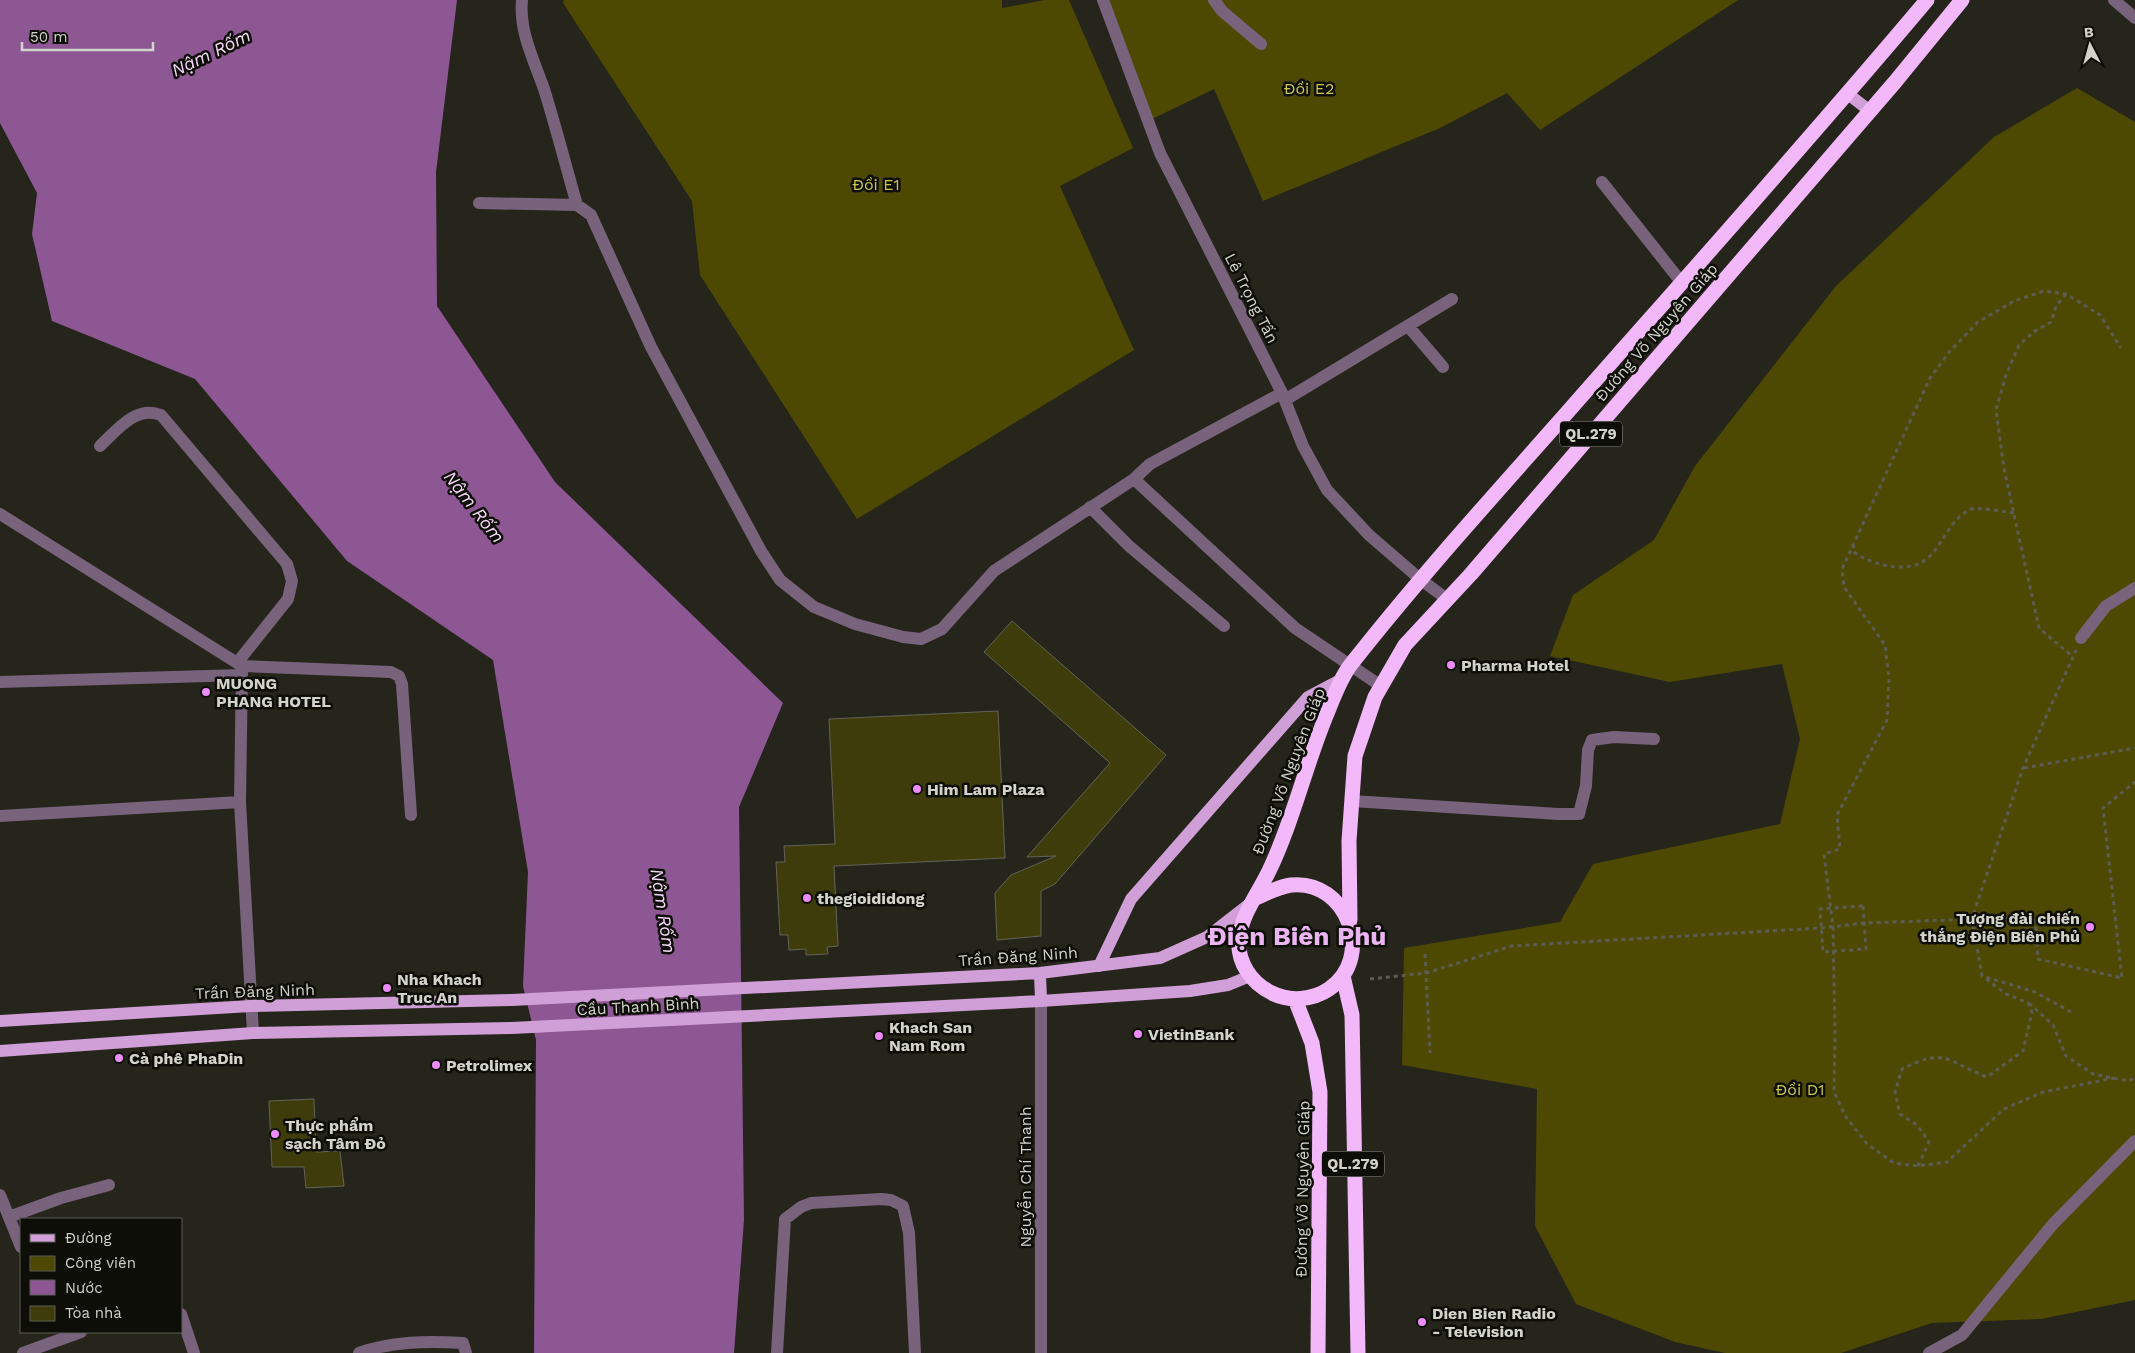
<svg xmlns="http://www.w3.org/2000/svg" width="2135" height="1353" viewBox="0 0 2135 1353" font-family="'Work Sans',sans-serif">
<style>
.green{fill:#4d4903}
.water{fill:#8d5794}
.building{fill:#3e3c0b;stroke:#636358}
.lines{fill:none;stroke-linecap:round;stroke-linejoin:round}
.path{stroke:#5c5c53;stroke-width:3;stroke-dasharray:4 4;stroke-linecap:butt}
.minor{stroke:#79627c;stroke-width:12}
.major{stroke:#d09fd7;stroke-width:12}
.highway{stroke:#f3b8fa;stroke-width:15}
.poi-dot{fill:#ec8cfa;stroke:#0e0e09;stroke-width:2}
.labels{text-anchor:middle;stroke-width:5;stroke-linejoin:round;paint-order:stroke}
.shield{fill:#0e0e09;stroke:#989892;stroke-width:1}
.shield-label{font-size:15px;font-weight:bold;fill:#d3d3cc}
.park-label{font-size:16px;fill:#cdc64f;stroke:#0e0e09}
.street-label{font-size:16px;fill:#d3d3cc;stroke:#0e0e09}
.poi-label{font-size:16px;font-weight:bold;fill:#d3d3cc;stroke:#0e0e09;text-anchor:start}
.water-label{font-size:18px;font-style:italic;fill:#f7d9fb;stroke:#0e0e09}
.town-label{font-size:26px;font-weight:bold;fill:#eab5f1;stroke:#0e0e09}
</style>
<rect width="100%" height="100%" fill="#25251b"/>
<path class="green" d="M564 0H1002V8L1045 0H1069L1133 148 1060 186 1134 350 857 519 700 275 692 201 563 3Z
M1104 0H1738L1540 130 1507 93 1440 128 1263 201 1214 89 1148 121Z
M2077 88 2135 122V1300L2041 1319 1932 1323 1841 1353H1725L1675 1342 1576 1304 1535 1226 1537 1089 1402 1065 1404 948 1560 922 1593 864 1780 824 1800 739 1782 664 1670 682 1550 656 1573 595 1654 540 1695 466 1836 286 1994 137Z"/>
<path class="water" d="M0 0H457L436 172 437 306 555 482 783 703 739 807 744 1220 734 1353H534L536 1040 523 986 528 872 493 660 347 561 195 379 52 321 32 234 37 193 0 123Z"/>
<path class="building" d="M1012 621 1166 755 1055 884 1041 891V936L997 940 995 893 1011 875 1056 856 1027 857 1110 763 984 652Z
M998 711 1005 858 834 866 838 946 827 947 828 954 806 955V949L789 950 788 935H780L776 862H785L784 846 835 844 829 719Z
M314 1099 316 1152 340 1151 344 1186 306 1188 304 1167H272L269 1101Z"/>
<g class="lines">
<path class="path" d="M2066 294 2056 306 2051 322 2035 331 2019 345 2006 375 1996 410 2004 469 2039 628 2073 657
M1853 544 1854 552C1873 566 1911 575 1929 557 1944 542 1950 520 1969 510 1976 506 2005 512 2014 513
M2024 768 2135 748
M1863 906 1866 949 1823 952 1820 909Z
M1425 954 1430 1053
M1370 979 1426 973 1512 946 1821 928 1864 923 2035 917 2038 959 2122 978 2103 808 2135 782
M2029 1003 2053 1025 2066 1056 2093 1074 2128 1081 2135 1078
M2071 1012 2035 992 1982 976 1972 918 2023 768 2076 650
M2115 1078 2043 1092 2004 1109 1947 1162 1918 1166 1894 1163 1867 1144 1846 1117 1834 1092 1835 1036 1833 927 1824 854 1840 849 1837 815 1887 720 1889 679 1885 645 1844 587 1842 569 1930 378 1950 351 1978 322 2014 301 2044 291 2066 294 2100 315 2121 348
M1918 1166 1929 1142 1917 1125 1900 1114 1895 1092 1902 1069C1946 1047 1946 1061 1987 1077L2023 1051 2032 1012 2028 1003 2006 994 1985 978"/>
<path class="minor" d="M522 0C519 32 534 60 544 89 556 127 566 167 577 205
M1103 0 1160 153 1282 393 1303 446 1327 490 1369 535 1420 579 1448 600
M1214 0 1222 11 1261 44
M2114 0 2135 18
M1602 182 1682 283
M479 203 577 205 591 215 651 347 761 551 780 580 814 607 855 624 903 637 921 639 942 629 994 571 1134 479 1150 464 1282 393
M1408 326 1443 367
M1285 400 1452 299
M100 446C117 430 136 405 161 415L287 564 292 581 288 599 237 663
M1134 479 1295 628 1381 686
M1090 507 1129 546 1224 626
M0 514 242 666 391 672 399 676 402 684 411 815
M2081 638 2106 606 2135 588
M242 666 240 802 253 1033
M0 682 242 675
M1352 801 1558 814H1579L1586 786 1588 750 1592 740 1614 737 1654 739
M0 816 240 802
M1041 1001V1353
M0 1195 21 1247
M9 1217 61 1198 109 1185
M181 1314 194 1353
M23 1353 81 1332
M359 1353C392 1341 428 1341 463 1343L466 1353
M777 1353 785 1219 801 1207 811 1203 881 1199 891 1200 903 1206 909 1233 915 1353
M1929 1353 1962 1335 2053 1224 2135 1141"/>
<path class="major" d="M1848 94 1870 111
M1099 966 1131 899 1308 697 1342 679
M1040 973 1041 1001
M0 1021 251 1006 512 1000 1040 973 1160 958 1207 937 1252 902
M0 1051 253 1033 512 1028 1041 1001 1190 991 1228 985 1250 976"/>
<path class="highway" d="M1256 898C1267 893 1278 887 1291 885 1347 879 1376 957 1329 989 1313 1000 1289 1002 1272 993 1251 983 1237 962 1239 939 1241 915 1259 892 1269 871 1293 821 1305 767 1326 716 1333 699 1340 678 1352 663 1422 574 1498 491 1572 407 1691 272 1811 138 1927 0
M1350 920 1349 841 1355 756 1375 697 1405 645 1471 574 1895 82 1962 0
M1343 976 1352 1015 1358 1353
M1295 999 1312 1043 1320 1092 1318 1353"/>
</g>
<g class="poi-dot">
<circle cx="1451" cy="665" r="5"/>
<circle cx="206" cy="692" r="5"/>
<circle cx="917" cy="789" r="5"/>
<circle cx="807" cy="898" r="5"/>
<circle cx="2090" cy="927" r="5"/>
<circle cx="387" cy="988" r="5"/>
<circle cx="1138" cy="1034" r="5"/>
<circle cx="879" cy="1036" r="5"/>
<circle cx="119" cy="1058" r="5"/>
<circle cx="436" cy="1065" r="5"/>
<circle cx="275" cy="1134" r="5"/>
<circle cx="1422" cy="1322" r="5"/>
</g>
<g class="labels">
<g class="shield">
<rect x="1560" y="421.5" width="62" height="25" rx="4"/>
<rect x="1322" y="1151.5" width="62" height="25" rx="4"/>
</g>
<g class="shield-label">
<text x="1591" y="439">QL.279</text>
<text x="1353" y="1169">QL.279</text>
</g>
<g class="park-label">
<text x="1309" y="94">Đồi E2</text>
<text x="876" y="190">Đồi E1</text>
<text x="1800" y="1095">Đồi D1</text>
</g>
<g class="street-label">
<text transform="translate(1252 298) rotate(63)" y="6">Lê Trọng Tấn</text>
<text transform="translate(1656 332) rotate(-49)" y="6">Đường Võ Nguyên Giáp</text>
<text transform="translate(1288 771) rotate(-69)" y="6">Đường Võ Nguyên Giáp</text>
<text transform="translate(1018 956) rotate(-4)" y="6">Trần Đăng Ninh</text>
<text transform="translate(255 991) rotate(-2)" y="6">Trần Đăng Ninh</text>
<text transform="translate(638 1006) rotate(-3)" y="6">Cầu Thanh Bình</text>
<text transform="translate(1025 1177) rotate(-90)" y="6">Nguyễn Chí Thanh</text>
<text transform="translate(1302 1189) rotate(-89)" y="6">Đường Võ Nguyên Giáp</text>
</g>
<g class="poi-label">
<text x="1461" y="671">Pharma Hotel</text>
<text x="216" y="689">MUONG<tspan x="216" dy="18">PHANG HOTEL</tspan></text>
<text x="927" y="795">Him Lam Plaza</text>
<text x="817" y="904">thegioididong</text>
<text x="2080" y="924" text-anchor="end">Tượng đài chiến<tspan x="2080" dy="18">thắng Điện Biên Phủ</tspan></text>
<text x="397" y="985">Nha Khach<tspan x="397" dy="18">Truc An</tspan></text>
<text x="889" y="1033">Khach San<tspan x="889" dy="18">Nam Rom</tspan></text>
<text x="1148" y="1040">VietinBank</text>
<text x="129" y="1064">Cà phê PhaDin</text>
<text x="446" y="1071">Petrolimex</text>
<text x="285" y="1131">Thực phẩm<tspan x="285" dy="18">sạch Tâm Đỏ</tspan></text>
<text x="1432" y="1319">Dien Bien Radio<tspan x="1432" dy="18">- Television</tspan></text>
</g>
<g class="water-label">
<text transform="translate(211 53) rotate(-26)" y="6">Nậm Rốm</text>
<text transform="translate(474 507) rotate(52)" y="6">Nậm Rốm</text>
<text transform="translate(663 911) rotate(81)" y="6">Nậm Rốm</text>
</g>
<g class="town-label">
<text x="1297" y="945">Điện Biên Phủ</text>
</g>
</g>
<rect x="20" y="1218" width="162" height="115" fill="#0e0e09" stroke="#5d5d57"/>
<rect x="30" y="1234" width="25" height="8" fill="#d09fd7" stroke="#5d5d57"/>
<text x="65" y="1243" font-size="15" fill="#d3d3cc">Đường</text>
<rect x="30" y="1256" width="25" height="15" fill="#4d4903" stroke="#5d5d57"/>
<text x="65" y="1268" font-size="15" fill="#d3d3cc">Công viên</text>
<rect x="30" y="1280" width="25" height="15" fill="#8d5794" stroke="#5d5d57"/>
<text x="65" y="1293" font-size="15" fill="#d3d3cc">Nước</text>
<rect x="30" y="1306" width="25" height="15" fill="#3e3c0b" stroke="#5d5d57"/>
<text x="65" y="1318" font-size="15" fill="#d3d3cc">Tòa nhà</text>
<g transform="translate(2090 45) rotate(354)" stroke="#0e0e09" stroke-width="4" paint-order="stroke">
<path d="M0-4L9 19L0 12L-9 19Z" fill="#d3d3cc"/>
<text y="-8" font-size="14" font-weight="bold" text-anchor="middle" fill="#d3d3cc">B</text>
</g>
<path d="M22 42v8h131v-8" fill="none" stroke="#d3d3cc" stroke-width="2.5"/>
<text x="30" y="42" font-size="15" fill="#d3d3cc" stroke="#0e0e09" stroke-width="4" paint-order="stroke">50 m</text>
</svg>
